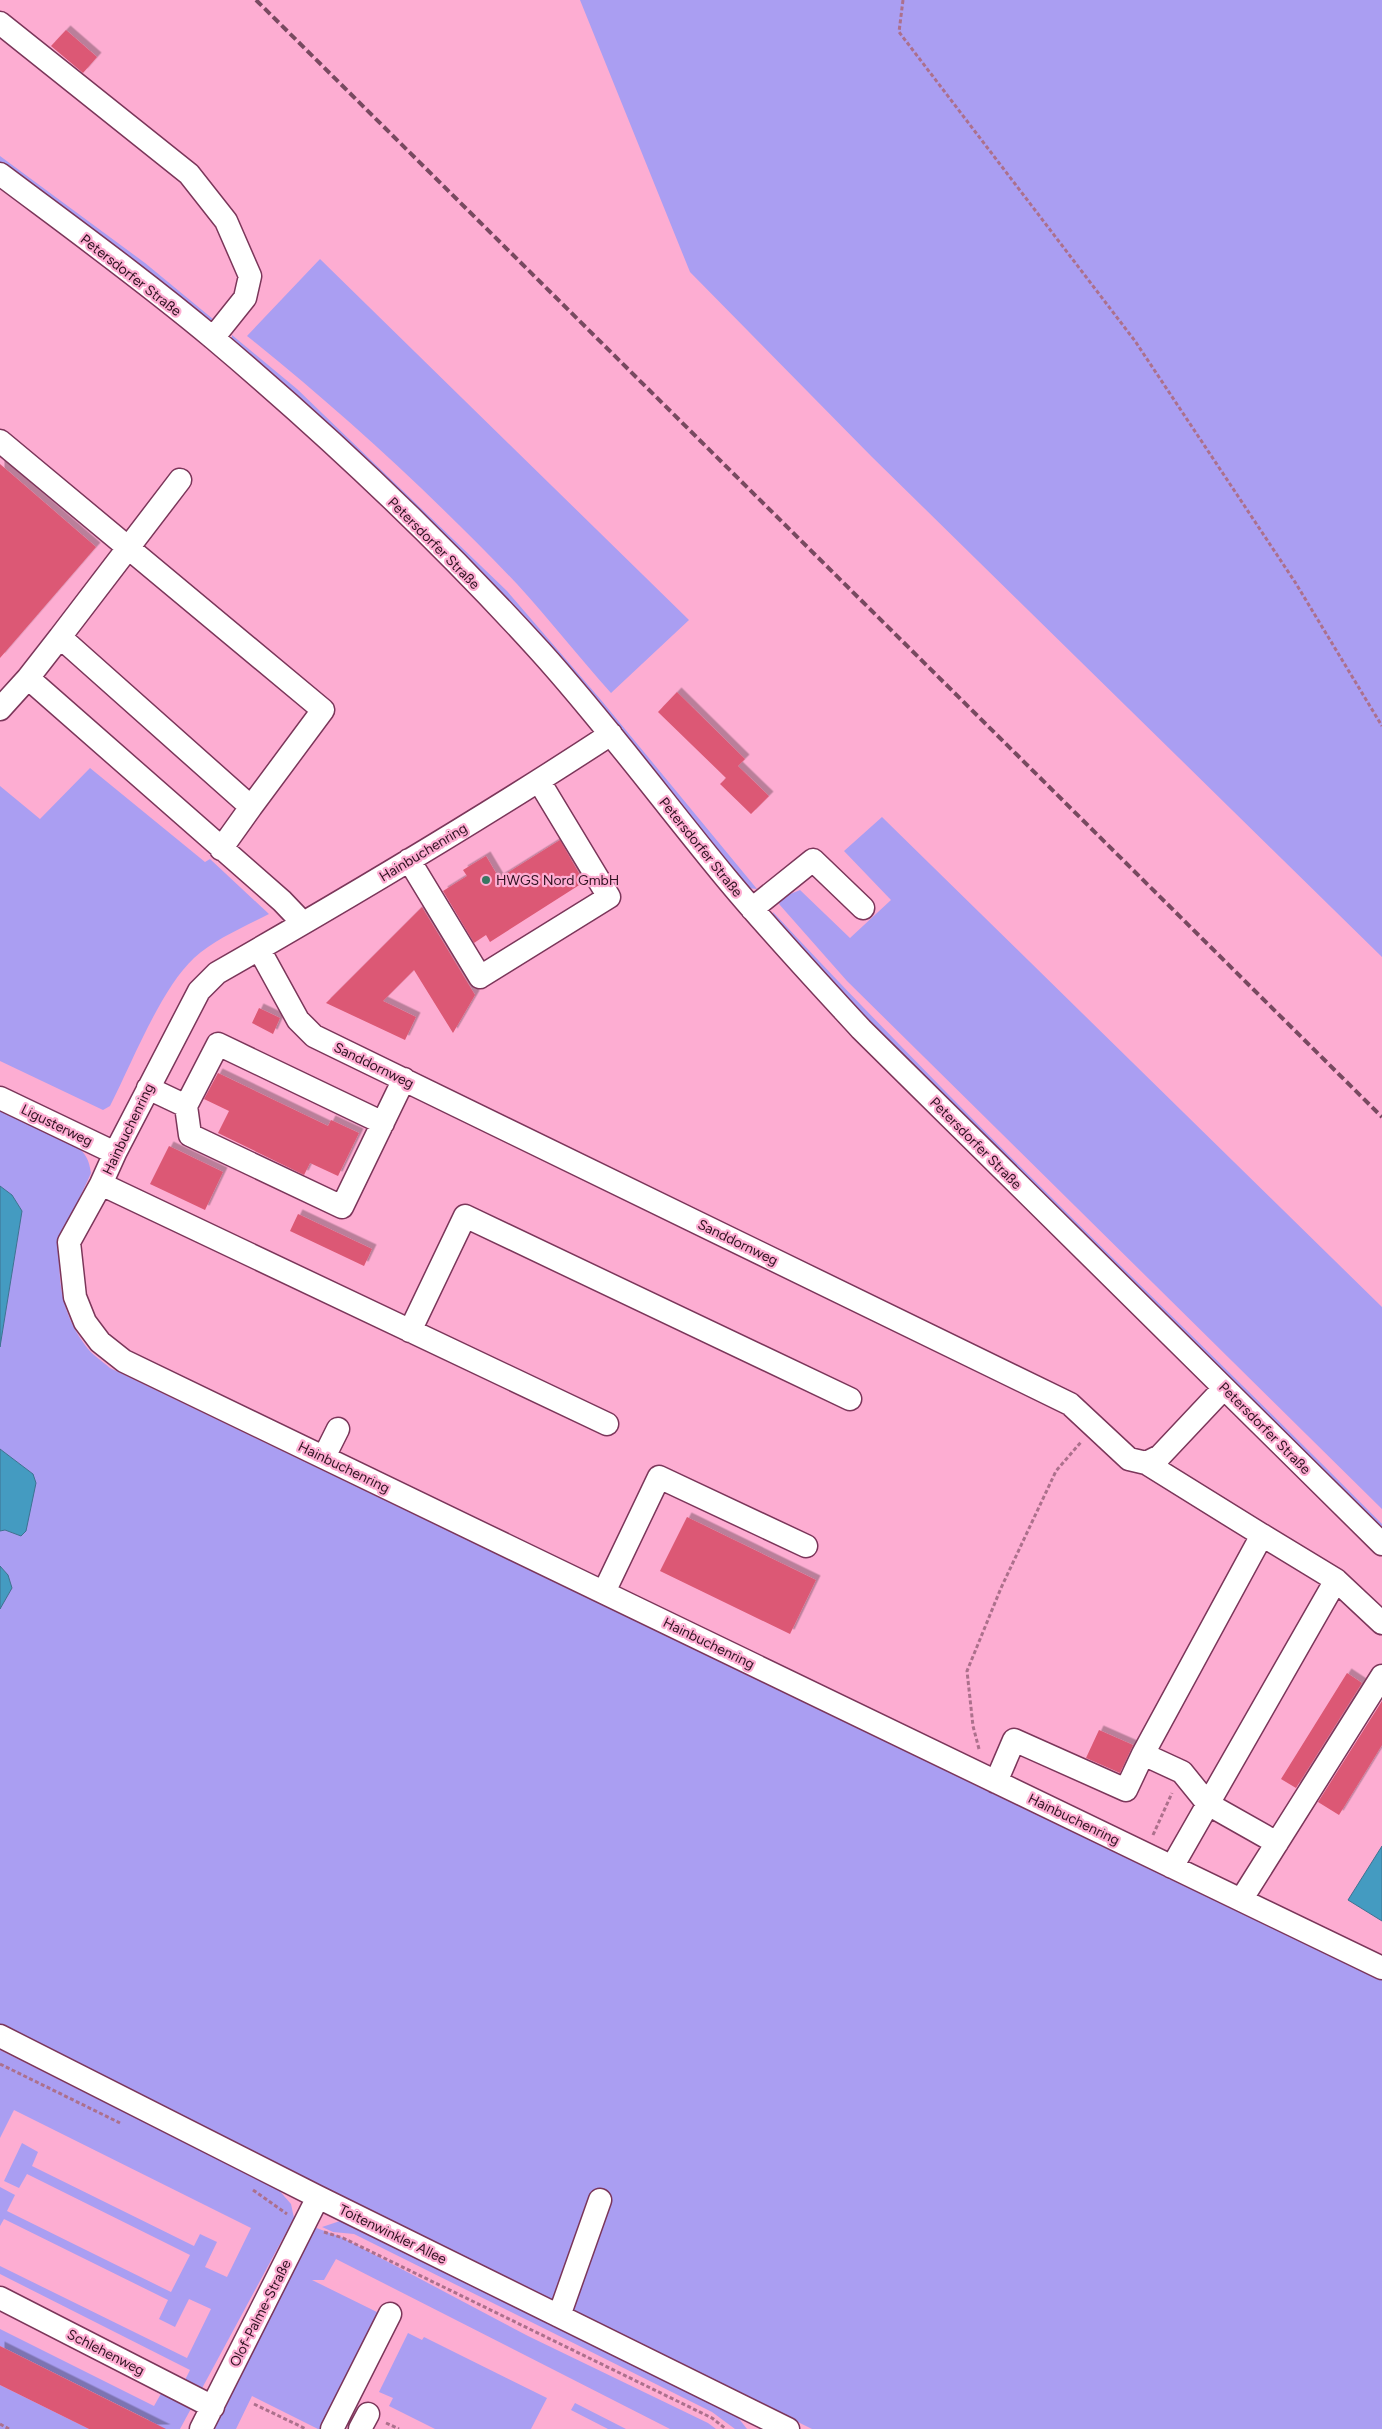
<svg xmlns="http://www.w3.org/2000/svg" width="1382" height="2429" viewBox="0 0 1382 2429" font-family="Figtree,sans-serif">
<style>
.green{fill:#aa9ef2}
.water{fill:#449bc1;stroke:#3e7291}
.building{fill:#dc5874;filter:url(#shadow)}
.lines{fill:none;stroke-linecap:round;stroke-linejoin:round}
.minor-casing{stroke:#7b365a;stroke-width:25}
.path{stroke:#ac708c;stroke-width:3;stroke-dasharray:4 2.5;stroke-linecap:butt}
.minor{stroke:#fff;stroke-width:22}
.rail{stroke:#784960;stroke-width:4;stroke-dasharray:8 4;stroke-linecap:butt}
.poi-dot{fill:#387662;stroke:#fdadd2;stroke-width:2}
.labels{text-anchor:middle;stroke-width:4.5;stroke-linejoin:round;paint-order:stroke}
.street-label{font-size:14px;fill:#2f1221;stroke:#fdadd2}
.poi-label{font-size:14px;fill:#2f1221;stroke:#fdadd2;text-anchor:start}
</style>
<defs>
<filter id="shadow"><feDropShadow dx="4.5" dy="-4.5" stdDeviation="0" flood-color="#0004"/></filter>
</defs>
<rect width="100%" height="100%" fill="#fdadd2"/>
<path class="green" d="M580 0H1382V957L872 457 690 272Z
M0 156 145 263 219 324 214 326 139 265 0 162Z
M320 259 689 620 611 693C579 657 549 619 517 584 433 496 342 412 247 336Z
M232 335 297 389 507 591 601 700 757 889 748 888 640 757 232 341Z
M90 768 205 862 210 859 269 914C244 927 215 939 194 958 160 990 132 1063 110 1106L103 1110 0 1061V786L40 819Z
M882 817 1382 1307V1509L847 981 779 904 783 897 800 890 850 938 891 900 844 851Z
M773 912C969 1123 1179 1320 1382 1524V1530L837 988 774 921Z
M0 1109 75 1145C86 1153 89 1160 91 1173 82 1194 69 1217 63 1240 54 1275 63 1316 85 1345 91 1354 102 1361 110 1368L1382 1979V2429H812L0 2026V1609L12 1588 8 1575 0 1566V1531L5 1530 21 1536 33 1474 0 1449V1347L22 1211 12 1195 0 1186Z
M0 2050 278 2189 291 2204 294 2218 180 2429H145L149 2420 0 2346V2329L154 2406 167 2383 180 2390 190 2370 0 2274V2266L187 2358 211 2309 189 2299 175 2327 159 2319 168 2300 4 2219 0 2226V2187L15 2195 7 2211 171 2292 190 2255 27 2174 19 2188 4 2181 22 2143 38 2152 32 2166 194 2246 200 2234 217 2242 205 2267 227 2277 251 2228 14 2110 0 2138Z
M340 2221 351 2224 736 2415 747 2429H735L712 2412 354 2234 333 2232 322 2227Z
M306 2224 343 2238 528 2336 708 2423 716 2429H670L336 2259 324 2280H312L385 2316 328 2429H318L252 2396 236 2429H201Z
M408 2333 422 2340 424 2337 547 2398 531 2429H435L389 2406 393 2398 379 2392Z
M0 2385 89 2429H0Z
M575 2403 626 2429H608L571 2410Z"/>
<path class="water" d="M0 1186 12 1195 22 1211 0 1347Z
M0 1449 33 1474 36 1483 26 1531 21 1536 5 1530 0 1531Z
M0 1566 8 1575 12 1588 0 1609Z
M1382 1846V1921L1348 1900Z"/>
<path class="building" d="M66 30 97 57 83 73 51 46Z
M0 464 96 547 0 658Z
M677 692 745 759 738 766 769 796 751 814 720 784 726 778 658 712Z
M560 840 584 882 490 942 486 935 474 943 443 891 467 876 463 870 486 856 499 878Z
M422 907 475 995 453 1033 414 970 383 1001 416 1017 405 1040 326 1003Z
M259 1008 280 1018 273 1034 252 1023Z
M218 1073 328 1126 331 1120 359 1133 338 1176 310 1163 304 1175 218 1133 229 1111 204 1099Z
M169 1146 223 1172 205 1210 150 1184Z
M298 1214 372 1249 364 1266 290 1231Z
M687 1517 816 1580 790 1634 660 1571Z
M1347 1673 1362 1683 1296 1788 1281 1779Z
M1382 1701V1745L1339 1815 1318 1802Z
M1099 1730 1133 1745 1120 1773 1086 1758Z
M0 2346 166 2429H89L0 2385Z"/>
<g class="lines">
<defs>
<path id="minor" d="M0 23 189 174 226 221 250 276 245 298 213 338
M0 174C72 228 145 281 213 338 328 435 439 540 540 651 606 724 664 803 726 878 769 930 815 979 861 1029L1382 1544
M0 441 323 710 251 807
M60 637 180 480
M28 678 60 637 251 807 221 849
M0 709 28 678 282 901 303 923
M611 734C483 818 350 897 217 973L199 991 115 1153 101 1184 69 1242 75 1297 85 1322 100 1342 124 1361 1382 1968
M409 860 480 977 609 897 539 781
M752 909 813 860 863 908
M259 949 298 1020 314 1036 1070 1404 1129 1459 1146 1463 1160 1456 1224 1388
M148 1088 186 1106 190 1135 342 1207 404 1079
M0 1098 115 1153
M186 1106 218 1044 383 1123
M101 1184 607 1424
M410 1331 465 1216 850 1399
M324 1457 338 1429
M1146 1463 1262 1535
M604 1592 659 1477 806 1546
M1143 1754 1262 1535 1336 1580
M996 1782 1014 1740 1126 1790 1143 1754 1182 1772 1208 1804 1277 1843
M1172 1867 1336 1580 1382 1623
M1241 1900 1382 1676
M0 2036 318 2197 788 2429
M0 2298 213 2407
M559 2316 600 2200
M201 2429 318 2197
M332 2429 390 2314
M360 2429 368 2414"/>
</defs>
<use href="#minor" class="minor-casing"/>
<path class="path" d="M903 0 899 32 1135 341 1295 582 1382 726
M979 1749 973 1726 967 1671 1001 1588 1056 1471 1081 1442
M1153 1835 1172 1793
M0 2064 120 2123
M253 2190 287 2214
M324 2232 343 2238 712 2418 726 2429
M254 2404 306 2429
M386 2423 399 2429
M0 2424 9 2429"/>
<use href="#minor" class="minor"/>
<path class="rail" d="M256 0 1382 1117"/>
</g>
<circle class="poi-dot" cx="486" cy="880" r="5"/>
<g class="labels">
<g class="street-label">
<text transform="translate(131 275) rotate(38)" y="5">Petersdorfer Straße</text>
<text transform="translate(434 543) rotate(45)" y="5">Petersdorfer Straße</text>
<text transform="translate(701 847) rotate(51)" y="5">Petersdorfer Straße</text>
<text transform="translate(423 852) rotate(-31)" y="5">Hainbuchenring</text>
<text transform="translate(374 1065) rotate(26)" y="5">Sanddornweg</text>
<text transform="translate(57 1125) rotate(26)" y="5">Ligusterweg</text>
<text transform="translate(128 1129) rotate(-64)" y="5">Hainbuchenring</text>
<text transform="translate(976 1143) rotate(45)" y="5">Petersdorfer Straße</text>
<text transform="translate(738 1242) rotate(26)" y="5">Sanddornweg</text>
<text transform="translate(1265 1428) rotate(45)" y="5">Petersdorfer Straße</text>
<text transform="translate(344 1467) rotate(26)" y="5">Hainbuchenring</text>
<text transform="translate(709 1643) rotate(26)" y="5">Hainbuchenring</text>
<text transform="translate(1074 1819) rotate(26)" y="5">Hainbuchenring</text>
<text transform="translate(393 2234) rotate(26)" y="5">Toitenwinkler Allee</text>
<text transform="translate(260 2313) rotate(-63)" y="5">Olof-Palme-Straße</text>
<text transform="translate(106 2352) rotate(27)" y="5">Schlehenweg</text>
</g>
<g class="poi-label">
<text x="496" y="885">HWGS Nord GmbH</text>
</g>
</g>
</svg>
